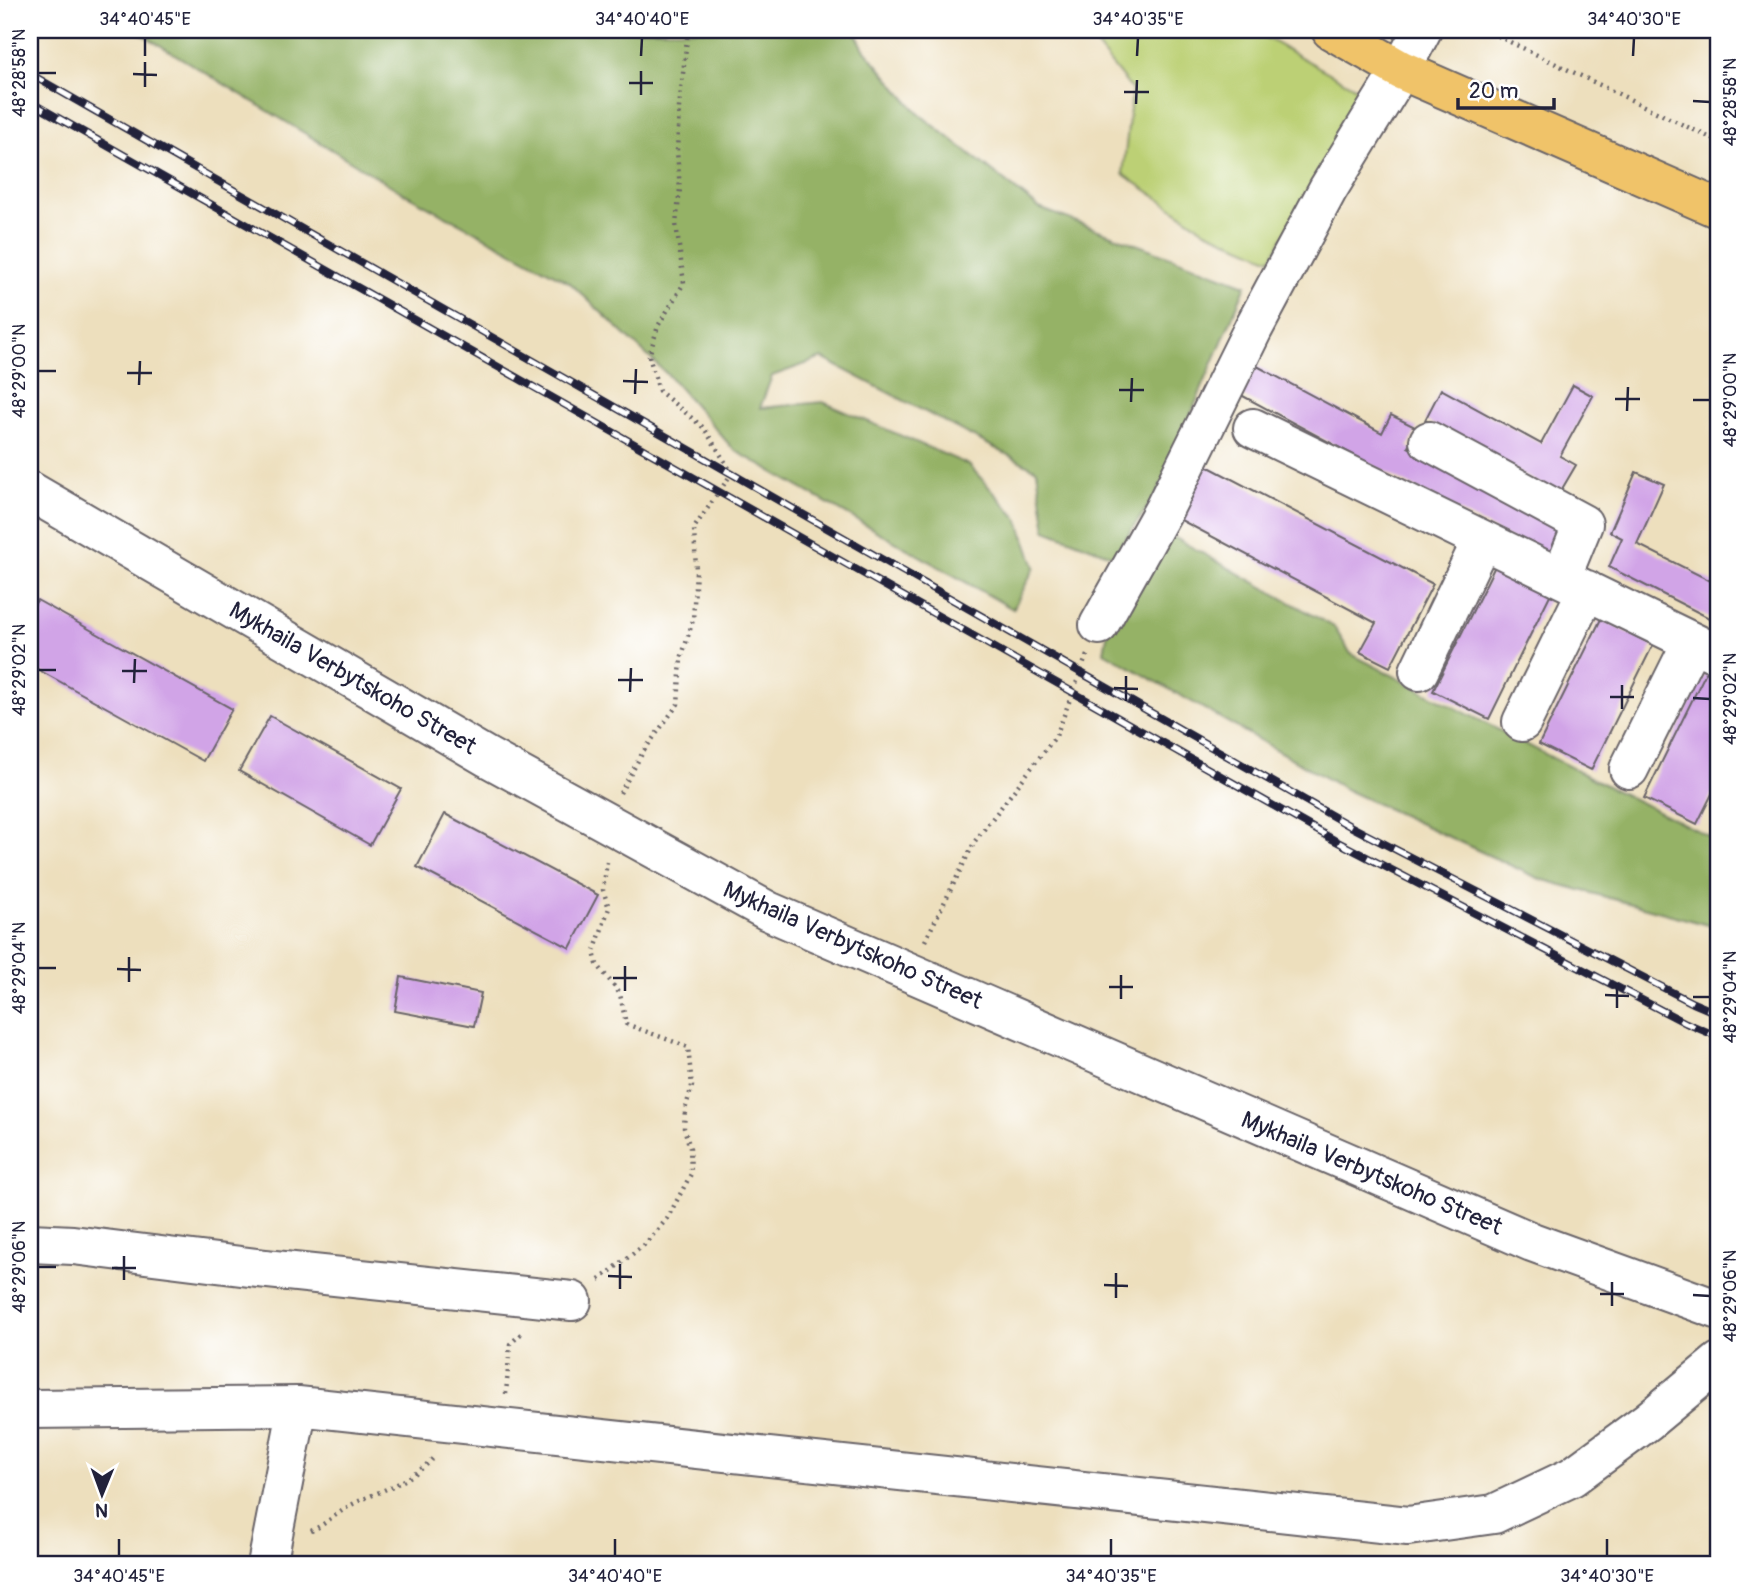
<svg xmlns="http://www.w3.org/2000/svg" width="1749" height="1595" viewBox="0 0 1749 1595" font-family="Pangolin,sans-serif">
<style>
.green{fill:#bcd074;stroke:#6f7958;stroke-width:2}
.forest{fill:#95b266;stroke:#5c6a50;stroke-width:2}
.building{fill:#d1a4e7}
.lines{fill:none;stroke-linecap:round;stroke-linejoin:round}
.minor-casing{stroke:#696468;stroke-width:42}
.major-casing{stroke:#696468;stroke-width:42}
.path{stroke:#696468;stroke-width:4.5;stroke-dasharray:2 5;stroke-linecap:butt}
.minor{stroke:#fff;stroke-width:38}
.major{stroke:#f0c369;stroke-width:38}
.rail-casing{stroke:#22223b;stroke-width:8}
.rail{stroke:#fff;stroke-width:5;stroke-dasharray:16;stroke-linecap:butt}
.ticks{fill:none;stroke:#22223b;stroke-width:2.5}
.labels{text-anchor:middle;stroke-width:5;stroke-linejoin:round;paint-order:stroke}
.street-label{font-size:24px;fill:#22223b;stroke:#fff}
.neatline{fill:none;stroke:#22223b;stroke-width:2.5}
.ticks-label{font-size:18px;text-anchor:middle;fill:#22223b}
</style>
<rect width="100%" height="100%" fill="#fff"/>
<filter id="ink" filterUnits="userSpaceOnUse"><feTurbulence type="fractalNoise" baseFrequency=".0143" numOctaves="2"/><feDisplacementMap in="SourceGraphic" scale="14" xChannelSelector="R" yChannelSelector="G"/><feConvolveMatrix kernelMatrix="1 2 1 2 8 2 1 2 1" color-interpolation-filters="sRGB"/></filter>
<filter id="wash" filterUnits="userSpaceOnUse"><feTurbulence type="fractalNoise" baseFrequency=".00686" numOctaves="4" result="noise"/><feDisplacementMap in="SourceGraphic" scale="28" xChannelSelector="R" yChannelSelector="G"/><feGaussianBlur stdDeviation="1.57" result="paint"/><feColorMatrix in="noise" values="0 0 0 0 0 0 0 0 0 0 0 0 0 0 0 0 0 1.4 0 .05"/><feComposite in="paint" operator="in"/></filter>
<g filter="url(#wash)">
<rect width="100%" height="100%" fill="#eddfbd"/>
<path class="green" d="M1102 30H1252L1363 92 1271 259 1206 231 1123 174 1132 90 1096 45Z"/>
<path class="forest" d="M135 30H854L864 49 918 113 1039 208 1246 285 1157 494 1113 556 1046 530 1037 470 822 358 772 376 760 408 823 402 969 465 1018 519 1035 567 1013 609 734 450 670 377 569 282 403 193Z
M1163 531 1334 627 1351 654 1613 789 1719 841V928L1540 879 1347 790 1104 652 1108 630Z"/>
<g id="blocks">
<path class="building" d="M1257 366 1382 433 1391 415 1417 428 1408 447 1566 531 1550 560 1241 395Z
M1573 385 1593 396 1560 456 1576 465 1559 494 1425 420 1441 389 1541 444Z
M1205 465 1433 584 1390 667 1360 652 1376 623 1177 518Z
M1636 472 1664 484 1637 544 1719 585V623L1609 567 1622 538 1610 532Z
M1495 566 1551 593 1489 719 1433 691Z
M37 600 232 709 203 761 30 665V612Z
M1601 619 1653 645 1591 770 1539 744Z
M1706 672 1719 679V780L1697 824 1644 798Z
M270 716 401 789 370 845 239 771Z
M445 814 598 895 570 948 417 867Z
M401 977 481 993 474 1026 395 1011Z"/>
</g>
</g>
<g filter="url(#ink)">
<use href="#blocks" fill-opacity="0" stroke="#696468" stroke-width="2"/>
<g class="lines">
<defs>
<path id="minor" d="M1253 428 1719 655
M1429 441 1583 524 1561 578
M30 491 487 757 768 911 1532 1242 1719 1310
M1099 625 1164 509 1253 329 1328 189 1401 70 1422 30
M1419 671 1482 540
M1522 722 1587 590
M1629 769 1692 642
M30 1243 73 1245 257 1268 572 1301
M30 1409 298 1406 1408 1526 1494 1514 1572 1477 1648 1421 1719 1362
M267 1565 298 1406"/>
<path id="major" d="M1331 30 1401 70 1719 209"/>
</defs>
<use href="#minor" class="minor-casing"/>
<use href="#major" class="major-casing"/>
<path class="path" d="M1485 30 1719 142
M620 793 643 752 678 704 681 659 693 620 696 571 694 528 732 473 704 428 659 391 649 356 658 326 684 283 676 224 680 189 677 151 679 108 688 30
M925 941 975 841 1056 736 1087 655
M599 1280 644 1245 667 1219 691 1174 690 1148 684 1128 685 1110 692 1086 688 1047 626 1024 620 994 597 964 594 952 609 908 603 890 607 862
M506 1394 510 1344 523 1332
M311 1531C326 1524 338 1512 353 1504 381 1490 412 1482 434 1457"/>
<use href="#minor" class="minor"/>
<use href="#major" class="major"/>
<defs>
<path id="rail" d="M30 74 1350 826 1693 1003 1719 1014
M30 102 1334 840 1686 1023 1719 1037"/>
</defs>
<use href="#rail" class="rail-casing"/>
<use href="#rail" class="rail"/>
</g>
</g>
<path class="ticks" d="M145 56V38M641 56 642 38M1137 56 1138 38M1633 56 1634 38M38 73H56M133 74 157 75M629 83H653M145 87V62M1124 92H1149M641 95V71M1693 101 1710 102M1136 104 1137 80M38 371H56M127 373H152M623 381 648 382M139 385 140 361M1119 390H1144M635 394 636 369M1615 399H1640M1693 400H1710M1131 402 1132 378M1627 411 1628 387M38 670H56M122 671H147M618 680H643M134 683 135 659M1114 688 1138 689M630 692 631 668M1610 697H1634M1693 698 1710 699M1126 701V676M1622 709V685M38 968H56M117 969 141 970M613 978H637M129 982V957M1109 987H1133M625 991V966M1605 995 1629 996M1693 997H1710M1121 999V975M1617 1008V983M38 1267H56M112 1268H136M608 1276 632 1277M124 1280V1256M1104 1285 1128 1286M620 1289V1264M1600 1294H1624M1693 1295 1710 1296M1116 1298V1273M1612 1306V1282M119 1556V1539M615 1556V1539M1111 1556V1539M1607 1556V1539"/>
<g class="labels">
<g class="street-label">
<text transform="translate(353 678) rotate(30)" y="8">Mykhaila Verbytskoho Street</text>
<text transform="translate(853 945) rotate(24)" y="8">Mykhaila Verbytskoho Street</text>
<text transform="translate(1372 1173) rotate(23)" y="8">Mykhaila Verbytskoho Street</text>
</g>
</g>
<rect width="1749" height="1595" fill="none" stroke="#fff" stroke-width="77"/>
<g transform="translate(102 1494) rotate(181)" stroke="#ffffff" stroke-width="5" paint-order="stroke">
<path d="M0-5L12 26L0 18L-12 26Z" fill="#22223b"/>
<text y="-10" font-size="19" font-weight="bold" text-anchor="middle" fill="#22223b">N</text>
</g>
<path d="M1458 98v10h96v-10" fill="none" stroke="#22223b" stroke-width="3.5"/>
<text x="1469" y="98" font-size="21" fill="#22223b" stroke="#ffffff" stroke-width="5" paint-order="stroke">20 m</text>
<rect x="38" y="38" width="1672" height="1518" class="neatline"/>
<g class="ticks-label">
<text x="145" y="25">34°40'45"E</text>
<text x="642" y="25">34°40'40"E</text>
<text x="1138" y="25">34°40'35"E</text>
<text x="1634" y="25">34°40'30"E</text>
<text transform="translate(19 73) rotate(-90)" y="6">48°28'58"N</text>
<text transform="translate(1730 102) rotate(-90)" y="6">48°28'58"N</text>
<text transform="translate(19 371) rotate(-90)" y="6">48°29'00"N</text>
<text transform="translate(1730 400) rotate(-90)" y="6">48°29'00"N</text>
<text transform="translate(19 670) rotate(-90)" y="6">48°29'02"N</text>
<text transform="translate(1730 699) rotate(-90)" y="6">48°29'02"N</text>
<text transform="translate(19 968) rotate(-90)" y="6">48°29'04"N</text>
<text transform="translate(1730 997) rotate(-90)" y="6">48°29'04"N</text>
<text transform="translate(19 1267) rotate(-90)" y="6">48°29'06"N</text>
<text transform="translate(1730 1296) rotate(-90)" y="6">48°29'06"N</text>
<text x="119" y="1582">34°40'45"E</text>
<text x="615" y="1582">34°40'40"E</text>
<text x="1111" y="1582">34°40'35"E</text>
<text x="1607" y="1582">34°40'30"E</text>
</g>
</svg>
